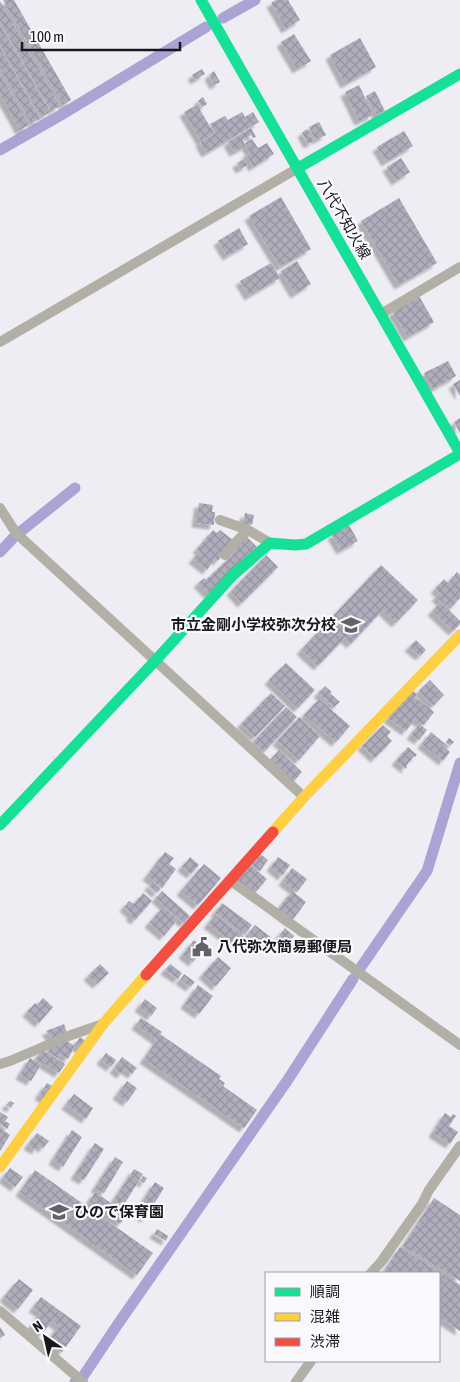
<svg xmlns="http://www.w3.org/2000/svg" width="460" height="1382" viewBox="0 0 460 1382" font-family="'Asap Condensed','Noto Sans JP',sans-serif">
<style>
.lines{fill:none;stroke-linecap:round;stroke-linejoin:round}
.canal{stroke:#aaa4d5;stroke-width:11}
.building{fill:url(#building-cross-hatch);filter:url(#shadow)}
.street{stroke:#b2afa6;stroke-width:10}
.fast{stroke:#16e098;stroke-width:11}
.slow{stroke:#ffcf43;stroke-width:11}
.jam{stroke:#f24e42;stroke-width:11}
.labels{text-anchor:middle;stroke-width:4.5;stroke-linejoin:round;paint-order:stroke}
.street-label{font-size:15px;fill:#18181c;stroke:#f8f8fd}
.poi-label{font-size:15px;font-weight:bold;fill:#18181c;stroke:#f8f8fd;text-anchor:start}
</style>
<defs>
<pattern id="building-cross-hatch" width="8" height="8" patternUnits="userSpaceOnUse" patternTransform="scale(1.25)"><rect width="8" height="8" fill="#afadbc"/><path d="M0 0l8 8M0 8l8-8" fill="none" stroke="#9694a1"/></pattern>
<filter id="shadow"><feDropShadow dx="-4.5" dy="4.5" stdDeviation="1" flood-color="#0004"/></filter>
</defs>
<rect width="100%" height="100%" fill="#ededf3"/>
<g class="lines">
<path class="canal" d="M223 18 255 0
M0 150 61 115 206 27
M0 552 15 536 75 488
M361 967 427 871 460 763
M75 1382 82 1378 118 1324 287 1081 353 979"/>
</g>
<path class="building" d="M3 0H14L71 100 63 105Z
M276 0H288L300 20 286 29 271 3Z
M0 1 60 106 51 111 0 21Z
M0 25 50 112 41 117 0 45Z
M294 34 311 61 297 69 281 42Z
M360 38 376 67 345 84 330 55Z
M0 48 40 119 31 123 0 68Z
M202 69 205 74 195 80 192 75Z
M214 71 220 82 214 85 209 75Z
M0 74 29 125 20 130 0 94Z
M359 85 373 115 359 121 345 92Z
M375 91 385 111 377 115 366 96Z
M203 97 207 104 202 107 198 101Z
M197 105 214 133 201 141 184 112Z
M242 112 245 117 253 112 259 122 206 153 200 142 215 133 210 124 225 116 228 120Z
M319 122 326 135 316 140 309 127Z
M251 128 256 137 253 138 251 135 242 140 246 146 234 152 228 142Z
M307 129 314 141 308 144 302 133Z
M404 131 413 146 386 162 377 147Z
M252 139 258 148 267 143 274 154 253 167 246 154 250 152 245 143Z
M401 158 410 172 396 181 387 167Z
M244 159 248 165 240 169 237 163Z
M281 197 311 249 280 267 249 216Z
M399 198 437 263 399 285 361 221Z
M239 228 248 244 227 256 218 241Z
M297 261 311 284 295 294 281 271Z
M271 263 280 278 249 296 240 281Z
M419 296 434 322 408 337 393 312Z
M448 361 456 376 433 389 424 373Z
M460 380V396L453 384Z
M460 418V433L454 422Z
M199 503 213 505 212 512H215L214 525 196 523Z
M245 513 254 515 252 525 243 524Z
M349 525 358 541 341 550 332 535Z
M213 530 217 533 220 530 233 540 218 561 215 559 207 570 193 559 200 551 197 549Z
M246 536 258 548 210 595 198 583 204 578 206 580 231 556Z
M266 555 278 567 242 603 231 591Z
M381 565 418 600 396 623 383 610 351 644 345 638 318 666 301 650Z
M457 572 460 575V598L450 609 436 597 440 593 435 589 444 579 448 583Z
M441 602 460 621V624L453 631 432 611Z
M416 640 426 650 420 656 409 647Z
M286 663 315 690 298 708 269 680Z
M430 680 444 695 433 706 419 691Z
M325 686 332 692 330 693 340 702 334 707 318 693Z
M413 691 417 694 415 697 434 712 424 725 415 719 406 731 388 718Z
M271 693 285 706 255 737 241 724Z
M319 699 350 726 336 742 304 715Z
M286 707 297 717 264 752 253 742Z
M299 717 320 736 299 760 277 741Z
M419 724 427 730 419 740 411 735Z
M383 725 391 732 387 736 392 741 375 758 362 746Z
M431 732 445 744 443 746 450 752 443 761 422 744Z
M449 738 454 742 450 746 446 742Z
M408 747 417 755 415 757 414 756 406 766 407 767 406 769 396 761Z
M279 750 302 772 293 782 270 760Z
M165 852 174 858 169 864 176 869 162 888 147 876Z
M259 853 268 860 260 871 250 863Z
M190 857 199 865 191 874 182 867Z
M278 857 290 865 282 876 271 867Z
M204 864 221 878 198 905 181 891Z
M250 865 267 879 254 894 237 881Z
M292 868 307 879 297 892 283 881Z
M152 882 160 889 156 893 149 886Z
M162 891 190 916 184 923 156 898Z
M292 891 306 902 291 922 277 911Z
M143 893 152 901 135 920 130 916 132 914 124 907 129 901 134 904Z
M222 903 252 925 245 934 215 913Z
M163 907 178 919 164 936 149 923Z
M215 915 244 937 237 946 208 924Z
M255 925 272 938 263 949 246 936Z
M285 928 294 936 283 949 274 942Z
M194 940 204 948 193 962 183 954Z
M218 957 231 968 216 986 203 974Z
M100 964 109 973 97 984 88 976Z
M170 964 182 973 178 979 165 970Z
M184 974 195 982 190 987 180 980Z
M198 985 213 996 199 1014 185 1004Z
M43 998 53 1007 39 1023 27 1012 35 1003 37 1005Z
M145 999 157 1008 151 1016 139 1007Z
M141 1018 162 1032 160 1034 221 1076 219 1079 225 1083 223 1086 257 1110 244 1128 144 1059 157 1040 136 1025Z
M64 1024 67 1033 53 1039 46 1031Z
M80 1037 86 1041 81 1049 75 1045Z
M65 1040 75 1046 68 1059 60 1054 58 1058 48 1052 54 1043Z
M42 1050 65 1064 59 1073 36 1059Z
M106 1053 116 1060 111 1067 101 1060Z
M122 1057 137 1068 132 1074 125 1069 121 1074 114 1069Z
M30 1058 41 1065 31 1081 20 1075Z
M127 1081 137 1088 127 1102 117 1095Z
M47 1083 54 1087 46 1100 39 1095Z
M74 1094 93 1108 86 1119 66 1105Z
M10 1101 14 1103 11 1108 6 1105Z
M0 1112 8 1117 5 1121 10 1124 7 1129 0 1124Z
M445 1113 451 1117 453 1114 456 1116 449 1126 458 1132 450 1144 433 1133Z
M0 1128 10 1135 0 1151Z
M72 1130 82 1137 63 1167 53 1160Z
M37 1133 49 1141 43 1148 39 1145 36 1150 28 1145Z
M95 1143 104 1149 84 1180 75 1175Z
M115 1157 123 1162 104 1193 95 1188Z
M10 1168 23 1177 15 1187 3 1178Z
M134 1169 143 1174 123 1206 114 1200Z
M35 1170 153 1253 137 1275 20 1192Z
M143 1176 147 1178 144 1183 140 1181Z
M155 1182 164 1188 145 1218 136 1212Z
M95 1192 127 1214 120 1224 89 1202Z
M434 1198 460 1215V1281L403 1246Z
M157 1229 168 1236 166 1241 154 1234Z
M400 1247 460 1285V1331L439 1317V1273H383Z
M19 1279 33 1290 18 1309 4 1297Z
M41 1297 81 1326 62 1352 47 1342 59 1326 52 1321 42 1334 31 1326 41 1313 33 1308Z
M0 1327 5 1335 0 1338Z"/>
<g class="lines">
<path class="street" d="M381 314 460 267
M0 342 298 168
M0 508 16 533 304 797
M220 520 248 530 270 543
M225 555 233 545 248 530
M231 881 460 1045
M0 1064 10 1061 71 1035 103 1024
M371 1273 381 1262 422 1204 429 1190 460 1146
M0 1311 83 1382
M296 1382 311 1361"/>
<path class="fast" d="M201 0 460 453
M298 168 460 74
M0 825 155 661 233 575 270 543 295 545 306 544 460 454"/>
<path class="slow" d="M273 832 304 797 460 635
M0 1167 103 1024 146 975"/>
<path class="jam" d="M146 975 273 832"/>
</g>
<defs>
<symbol id="school-bare" viewBox="-9 -9 18 18"><path d="M0-5L7-2L0 1L-7-2ZM-4 1L0 2.5L4 1V4Q0 6-4 4Z" fill="#636367" stroke="#f8f8fd" stroke-width="2.5" paint-order="stroke"/></symbol>
<symbol id="civic-bare" viewBox="-9 -9 18 18"><path d="M-.6-6.5H3V-4.5H.6V-3L4-1V1h2V6H-6V1h2V-1L-.6-3ZM-1.2 2.5V6h2.4V2.5Z" fill="#636367" stroke="#f8f8fd" stroke-width="2.5" paint-order="stroke"/></symbol>
</defs>
<g fill-rule="evenodd">
<use href="#school-bare" x="337" y="611" width="28" height="28"/>
<use href="#civic-bare" x="188" y="933" width="28" height="28"/>
<use href="#school-bare" x="45" y="1198" width="28" height="28"/>
</g>
<g class="labels">
<g class="street-label">
<text transform="translate(344 219) rotate(60)" y="5">八代不知火線</text>
</g>
<g class="poi-label">
<text x="336" y="630" text-anchor="end">市立金剛小学校弥次分校</text>
<text x="217" y="952">八代弥次簡易郵便局</text>
<text x="74" y="1217">ひので保育園</text>
</g>
</g>
<rect x="265" y="1272" width="175" height="90" fill="#f8f8fd" stroke="#9e9ea3"/>
<rect x="275" y="1288" width="25" height="8" fill="#16e098" stroke="#9e9ea3"/>
<text x="310" y="1297" font-size="15" fill="#18181c">順調</text>
<rect x="275" y="1313" width="25" height="8" fill="#ffcf43" stroke="#9e9ea3"/>
<text x="310" y="1322" font-size="15" fill="#18181c">混雑</text>
<rect x="275" y="1338" width="25" height="8" fill="#f24e42" stroke="#9e9ea3"/>
<text x="310" y="1347" font-size="15" fill="#18181c">渋滞</text>
<g transform="translate(45 1337) rotate(326)" stroke="#f8f8fd" stroke-width="4" paint-order="stroke">
<path d="M0-4L9 19L0 12L-9 19Z" fill="#18181c"/>
<text y="-8" font-size="14" font-weight="bold" text-anchor="middle" fill="#18181c">N</text>
</g>
<path d="M22 42v8h158v-8" fill="none" stroke="#18181c" stroke-width="2.5"/>
<text x="30" y="42" font-size="15" fill="#18181c" stroke="#f8f8fd" stroke-width="4" paint-order="stroke">100 m</text>
</svg>
